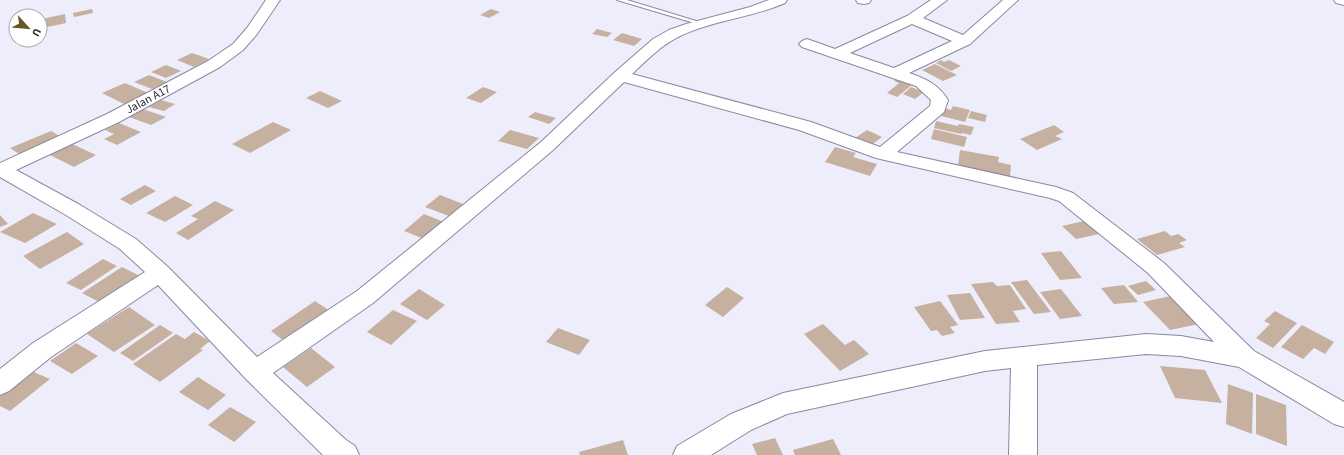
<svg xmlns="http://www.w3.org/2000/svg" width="1344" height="455" viewBox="0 0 1344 455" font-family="'Source Sans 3',sans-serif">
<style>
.building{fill:#c6b0a0}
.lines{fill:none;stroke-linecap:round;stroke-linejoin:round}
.lane-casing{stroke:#8a889f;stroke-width:2}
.street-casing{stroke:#8a889f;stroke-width:2}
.lane{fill:#fff;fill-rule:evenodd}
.street{fill:#fff;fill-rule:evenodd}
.labels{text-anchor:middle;stroke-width:3;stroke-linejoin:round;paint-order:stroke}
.far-street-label{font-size:12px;fill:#2b2933;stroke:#fff}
</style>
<rect width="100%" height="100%" fill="#eeedfc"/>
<path class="building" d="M92 9 93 13 74 17 73 13Z
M491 9 500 12 489 18 480 15Z
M65 14 66 23 43 28 42 19Z
M597 29 612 33 607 37 592 34Z
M622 33 642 39 634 46 613 40Z
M192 53 209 59 194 67 177 60Z
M941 60 944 62 949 60 961 66 951 71 936 63Z
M935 64 957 75 943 81 922 70Z
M166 65 181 71 166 78 151 72Z
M149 75 167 82 152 89 134 82Z
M898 78 913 84 897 97 887 93 899 83 894 81Z
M125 83 148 93 124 104 102 93Z
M483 87 497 92 481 103 466 98Z
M911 87 924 92 915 99 903 94Z
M320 91 342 101 328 108 306 98Z
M161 100 175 104 164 111 149 107Z
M953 106 970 110 965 122 941 116 945 108 951 110Z
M143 109 166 117 151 125 129 117Z
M971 111 987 115 985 122 968 118Z
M535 112 556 118 549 124 528 117Z
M936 121 958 126 959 124 974 127 971 135 962 133 961 134 934 128Z
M273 122 291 130 250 153 232 144Z
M119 123 141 132 117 145 104 139 114 134 105 130Z
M1054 125 1064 132 1055 136 1062 139 1037 150 1020 139Z
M934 129 967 137 964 147 931 139Z
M510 130 539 138 527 149 498 141Z
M867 130 882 137 871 145 855 138Z
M51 131 63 138 37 146 19 154 10 148Z
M68 142 96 155 74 167 46 153Z
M835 147 856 153 853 157 877 164 870 176 825 162Z
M960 150 999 157 998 162 1011 165 1010 177 958 166Z
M145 185 156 191 131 205 120 199Z
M440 195 463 204 449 216 425 207Z
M175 196 193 205 165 222 146 213Z
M215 201 234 210 188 240 176 233 198 219 191 216Z
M33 213 57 224 25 243 0 232Z
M424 214 449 224 429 241 404 231Z
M0 215 8 224 0 227Z
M1084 221 1099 234 1076 239 1062 226Z
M1165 231 1171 236 1178 234 1187 240 1179 243 1185 247 1157 255 1137 239Z
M67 232 84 244 40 269 23 256Z
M1061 251 1082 278 1060 280 1041 253Z
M103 259 117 266 81 290 66 283Z
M122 267 140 276 101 303 82 293Z
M1027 280 1051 312 1034 314 1011 282Z
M1146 281 1156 290 1138 295 1128 286Z
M993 282 997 286 1010 285 1026 309 1013 311 1020 322 996 324 971 284Z
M1124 285 1138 302 1114 304 1101 288Z
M727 287 744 298 723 317 705 305Z
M419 289 445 305 427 320 400 304Z
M1061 289 1082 316 1060 319 1040 292Z
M970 293 985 318 960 320 947 295Z
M1171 296 1199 324 1170 330 1143 302Z
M315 301 333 313 288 344 271 331Z
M940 301 958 325 950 327 955 333 942 336 937 330 931 331 914 307Z
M129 307 155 325 114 352 87 334Z
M393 310 417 321 391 345 367 332Z
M1275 311 1297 323 1273 348 1256 338 1270 324 1264 321Z
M823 324 845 345 854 340 869 354 840 371 804 334Z
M160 325 173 333 133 361 120 353Z
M1302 325 1334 342 1325 354 1314 348 1303 359 1281 347Z
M558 328 590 340 579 355 546 342Z
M194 332 210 341 200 349 203 350 160 382 133 364 176 334 185 339Z
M76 343 98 356 72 374 50 361Z
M311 348 335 367 307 387 283 367Z
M1160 366 1205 370 1222 403 1175 398Z
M29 370 50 379 10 411 0 406V392Z
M198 377 226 395 208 410 179 392Z
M1228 384 1253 393 1252 434 1226 424Z
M1256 394 1286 405 1287 446 1256 434Z
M230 407 256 422 234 442 208 425Z
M775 438 783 455H757L752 444Z
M833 439 841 455H795L793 450Z
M623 440 628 455H580L579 452Z"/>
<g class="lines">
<defs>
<path id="lane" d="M617 0H627L706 24 701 25Z"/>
<path id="street" d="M266 0H280L257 34 243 50 220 67 119 122 16 170 80 205 136 239 168 267 257 357 357 291 541 142 614 73 653 39 669 30 686 24 750 7 769 0H787L785 3C751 18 713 20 680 36 661 45 647 60 632 74L811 122 880 147 930 106 931 100 916 86 802 47 799 44 802 41 807 39 835 49 907 16 931 0H947L923 18 963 35 1003 0H1018L970 44 909 73C926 79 938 84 948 100L944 112 897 152 1056 187 1073 193 1164 263 1254 351 1344 402V427L1334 424 1239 367 1181 356 1146 354 1037 365V455H1009L1011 368 985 371 787 414 751 430 711 455H673L677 446 731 414 783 393 985 351 1146 334 1181 336 1214 342 1148 273 1059 201 1050 198 876 158 799 130 624 82 553 150 373 303 273 373 346 440 355 446 359 455H323L246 379 158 285 51 357 9 391 0 395V369L33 343 145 272 120 249 66 215 0 177V163L107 114 208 61 233 44 247 28ZM912 24 952 41 894 68 850 53Z
M856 0H871L869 3 864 4 858 3Z
M1334 0H1344V5L1336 3Z"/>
</defs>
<use href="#lane" class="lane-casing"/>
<use href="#street" class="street-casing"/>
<use href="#lane" class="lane"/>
<use href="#street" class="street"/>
</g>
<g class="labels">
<g class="far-street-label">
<text transform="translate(148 99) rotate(-28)" y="4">Jalan A17</text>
</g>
</g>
<g transform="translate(28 28) rotate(117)"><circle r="19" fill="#ffffff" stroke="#aaa9ad"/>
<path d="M0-3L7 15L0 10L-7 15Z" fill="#675624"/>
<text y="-6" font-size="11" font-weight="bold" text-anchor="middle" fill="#2b2933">U</text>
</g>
</svg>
